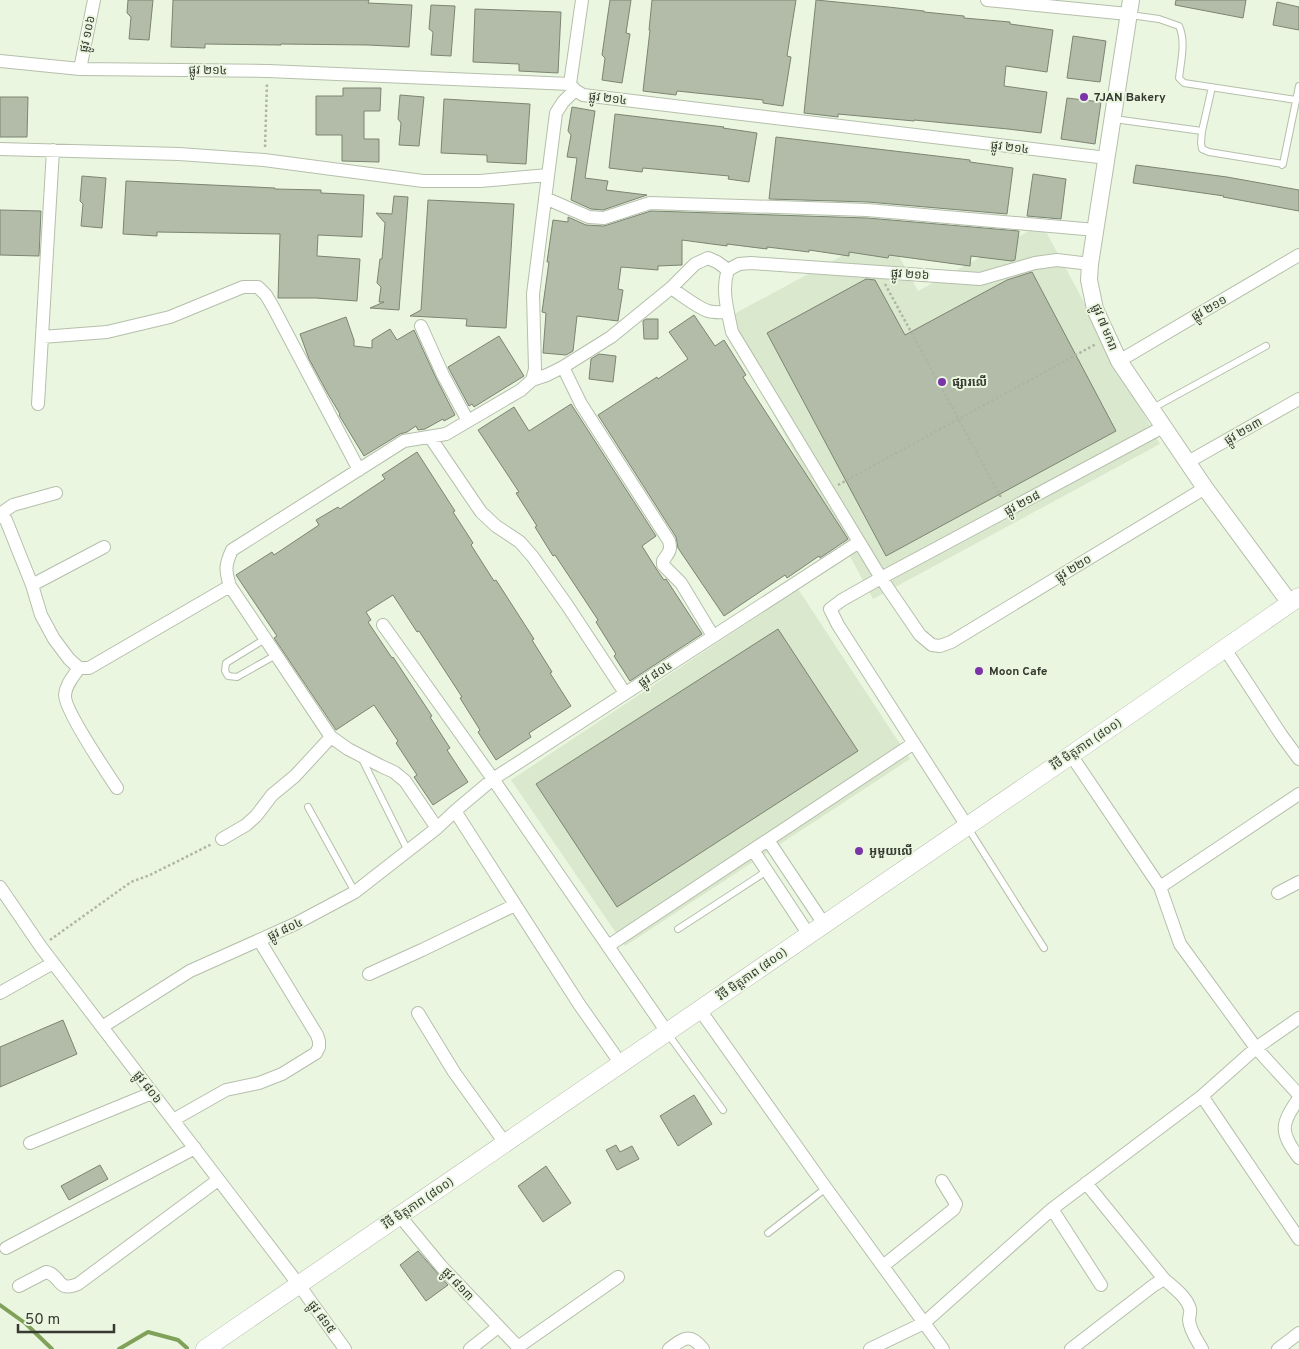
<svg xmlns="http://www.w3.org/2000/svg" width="1299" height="1349" viewBox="0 0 1299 1349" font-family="Overpass,'Noto Sans Khmer',sans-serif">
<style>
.built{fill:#dae8cd}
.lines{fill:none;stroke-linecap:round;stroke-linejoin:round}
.stream{stroke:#80a15a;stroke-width:4}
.building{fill:#b2bca8;stroke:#7b8571}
.service-casing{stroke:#b5bfab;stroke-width:8}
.minor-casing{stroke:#b5bfab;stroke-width:14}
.tertiary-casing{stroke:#b5bfab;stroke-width:18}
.secondary-casing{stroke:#b5bfab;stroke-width:19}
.path{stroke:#adb5a4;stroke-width:2.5;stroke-dasharray:2.5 2.5;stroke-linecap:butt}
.service{stroke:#fff;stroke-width:6}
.minor{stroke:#fff;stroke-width:12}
.tertiary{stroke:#fff;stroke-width:16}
.secondary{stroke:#fff;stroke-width:18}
.poi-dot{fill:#7a34a7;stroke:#ebf6e0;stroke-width:2}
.labels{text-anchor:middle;stroke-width:4;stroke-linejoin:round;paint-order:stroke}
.street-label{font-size:12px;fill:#363a31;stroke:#ebf6e0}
.poi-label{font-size:12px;font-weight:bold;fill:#363a31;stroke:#ebf6e0;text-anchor:start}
</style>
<rect width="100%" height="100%" fill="#ebf6e0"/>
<path class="built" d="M1042 224 1160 444 873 599 723 320 886 232 918 291Z
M798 589 910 759 625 946 511 780Z"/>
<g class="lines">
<path class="stream" d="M0 1305 25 1323 52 1349
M119 1349 148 1332 178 1340 187 1348"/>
</g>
<path class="building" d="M128 0H153L149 40 129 39 131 17 127 13Z
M173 0H369L368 3 412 5 409 47 368 45 281 44V45L205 44V48L171 47Z
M610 0H631L626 33 630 34 622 83 602 80 605 58 602 55Z
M652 0H796L787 56 791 57 783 106 763 103V100L677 91 676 95 643 91 650 30H649Z
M816 0 888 7 924 11V12L964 16V18L1010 22V24L1053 30 1047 72 1006 66 1004 86 1047 92 1041 133 1008 129 914 120V121L838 114V117L804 113Z
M1176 0H1246L1243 18 1175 5Z
M1277 2 1299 7V30L1273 25Z
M431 5 455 6 451 56 431 55 433 32 429 29Z
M475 9 561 12 558 73 519 71V64L473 62Z
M1073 36 1106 41 1100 82 1067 78Z
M343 88H381L380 111H364V139H379V162L342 161V135H316V96H343Z
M400 95 424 97 419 146 399 145 401 123 398 119Z
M0 97H28L27 137H0Z
M1067 98 1101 102 1095 144 1061 139Z
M444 99 530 104 526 164 487 162V155L441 153Z
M572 107 595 111 585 178 608 181 606 190 647 195 603 210 591 209 571 200 577 158 567 157 571 135 568 131Z
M615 114 724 127 723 128 757 133 749 182 728 179 729 176 643 168 642 172 609 168Z
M776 137 970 160V162L1013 168 1007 214 868 202 769 199Z
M1136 165 1227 177 1299 190V211L1223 197 1224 196 1133 183Z
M1033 174 1066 179 1061 219 1027 216Z
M82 176 106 178 102 228 81 226 83 204 80 201Z
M126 181 275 188V189L321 190V193L364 195 362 237 318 235 317 256 360 259 357 301 316 298H278L280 234 157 232V236L123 234Z
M394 196 408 197 399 310 370 308 384 302H379L381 287 377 283 380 259H382L385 223 376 213 392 214Z
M428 200 514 204 506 328 466 326 467 319 410 316 421 310Z
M0 210 41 211 39 256 0 255Z
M651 211 867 218 1019 231 1015 260 1012 261 971 256 970 266 889 255 888 258 849 252V256L809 250V252L767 247V249L727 244V246L682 240V265L658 266V270L621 267 618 289 623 290 618 321 577 316 573 351 566 355 543 353 546 313 542 312 549 262H547L553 220 568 222V217L586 225 604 226Z
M1032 272 1116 431 886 556 767 333 866 279 875 280 905 335 1007 280Z
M694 315 715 346 724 340 746 375 743 377 848 539 820 558 819 556 787 578 785 575 724 616 678 548 676 537 598 415 657 377 658 379 688 359 669 332Z
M346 317 354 340V346L372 348V340L390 329 397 340 414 330 436 378 455 415 444 421 443 419 425 429 418 430 416 426 407 432 400 434 364 456 342 420 339 415 340 414 328 394 309 359 300 334Z
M646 319H658V339H644L643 321Z
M499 336 524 376 474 407 472 404 469 406 448 367Z
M599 354 616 356 613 382 589 379 591 359Z
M571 404 656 536 642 546 657 570 664 580 666 579 702 634 630 681 614 656 616 654 596 622 598 620 555 555 553 556 535 527 537 526 516 493 519 492 478 430 514 407 529 431Z
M417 452 455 511 453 512 473 543 471 545 494 581 496 580 534 639 532 640 552 672 550 673 571 706 529 733 531 737 496 760 478 732 480 730 460 698 462 697 419 631 417 632 393 595 366 612 371 620 368 622 392 658 393 657 432 716 430 717 450 748 447 750 468 782 433 805 414 777 417 775 396 743 398 741 374 705 336 730 274 638 277 636 236 575 272 552 274 555 319 525 316 520 338 507 340 509 385 479 382 475Z
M778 629 858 751 617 907 536 784Z
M63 1020 77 1054 0 1087V1047Z
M694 1095 712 1124 678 1146 660 1116Z
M616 1145 620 1152 632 1146 639 1159 617 1170 606 1150Z
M100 1165 108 1179 69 1200 61 1186Z
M546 1166 571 1203 543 1222 518 1186Z
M418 1251 448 1285 426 1301 400 1265Z"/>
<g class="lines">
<defs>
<path id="service" d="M1130 15 1159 19 1179 26C1186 41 1181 61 1179 78L1184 83 1296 100
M1114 119 1202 131 1201 143 1202 149 1209 152 1283 164
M1202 131 1212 87
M1282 165 1283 164 1299 86
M1153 408 1266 346
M265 639 226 663 225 671 228 676 237 677 276 655
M361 757 408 851
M308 807 355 892
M968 828 1044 948
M678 929 767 871
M668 1034 723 1110
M768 1233 826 1188"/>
<path id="minor" d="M987 0 1128 14
M0 61 80 69 268 71 570 84 575 90 583 95 1107 158
M80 69 94 0
M570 84 582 0
M0 149 179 154 264 160 423 181H480L548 175
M545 198 589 217 604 218 650 203 867 210 1096 230
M728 270C721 290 728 312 732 332L881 578 920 635 932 645 940 646 951 642 1205 488
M728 270 739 264 751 263 980 279 1035 263 1057 260 1090 264
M671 288C682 295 696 307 708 311 715 313 722 312 728 312
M421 326 443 375 468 421
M42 337 107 332 170 317 243 287H258L266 295 273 307 359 470
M1119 361 1299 255
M563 367 611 337 671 288 695 264 708 258 717 262 728 270
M532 380 535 369 533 294 556 113 563 102 575 90
M38 404 53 150
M430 437 481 512 496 526 520 542 533 557 567 605 625 693
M1188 462 1299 399
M0 514 13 505 56 493
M0 515 6 520 32 585 41 615 54 639 69 659 79 668H89L230 586
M32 585 104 547
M383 625 493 779 667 1032
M1225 649 1282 736 1299 759
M79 668C73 677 66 684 65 695 64 709 107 773 117 788
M1071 755 1160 887 1180 944 1256 1048 1299 1095
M455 811 579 1004 621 1064
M967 826 838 625 830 609 842 600 881 578 1163 427
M437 828 405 781 394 772 381 766 348 749 331 737 230 586C225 570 225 565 232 550L404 441 446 434 521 390 532 380 547 375 563 367 581 404 669 541C672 551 668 553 663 561V565L681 583 713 636
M222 839 246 825 256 816 272 795 295 776 331 737
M768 840 824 924
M753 850 809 935
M0 887 41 947 299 1285 345 1349
M1160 887 1299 794
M1278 893 1299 882
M608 946 914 743
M369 974 422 950 515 905
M0 993 53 963
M700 1010 826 1188 943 1349
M418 1013 454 1072 505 1143
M102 1027 190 971 295 924 355 892 437 828 455 811 493 779 859 542
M1202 1096 1299 1239
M1299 1098C1281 1124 1279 1131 1299 1158
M173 1120 226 1090 259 1083 282 1074 316 1053 319 1047V1041L317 1035 259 940
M30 1143 152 1093
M1086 1183 1164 1279C1173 1287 1187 1297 1190 1309 1191 1312 1189 1317 1189 1320 1190 1331 1197 1340 1202 1349
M1052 1209 1101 1285
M399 1215 441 1266 520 1349
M6 1248 195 1148
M883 1266 954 1209 956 1204 942 1181
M19 1286 46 1272C62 1275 56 1293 78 1284L218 1180
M518 1347 618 1277
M470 1349 498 1327
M669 1349C684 1338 690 1332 703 1349
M870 1349 924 1323 1052 1209 1202 1096 1256 1048 1299 1018
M1071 1349 1154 1285 1164 1279
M1278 1349 1299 1333"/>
<path id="tertiary" d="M1131 0 1090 264 1089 280 1095 309 1119 361 1205 488 1290 603"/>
<path id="secondary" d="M205 1349 1071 755 1299 597"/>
</defs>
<use href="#service" class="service-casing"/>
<use href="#minor" class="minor-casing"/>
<use href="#tertiary" class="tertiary-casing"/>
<use href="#secondary" class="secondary-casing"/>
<path class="path" d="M265 147 267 83
M885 284 1002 499
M838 485 1096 344
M50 940 131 882 150 875 212 844"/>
<use href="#service" class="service"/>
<use href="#minor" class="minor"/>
<use href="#tertiary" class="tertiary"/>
<use href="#secondary" class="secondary"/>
</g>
<g class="poi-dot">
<circle cx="1084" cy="97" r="5"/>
<circle cx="942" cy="382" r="5"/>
<circle cx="979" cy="671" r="5"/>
<circle cx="859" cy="851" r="5"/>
</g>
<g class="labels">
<g class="street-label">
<text transform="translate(87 34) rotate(-78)" y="4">ផ្លូវ ១០៦</text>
<text transform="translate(208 70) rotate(1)" y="4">ផ្លូវ ២១៤</text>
<text transform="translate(608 98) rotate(7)" y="4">ផ្លូវ ២១៤</text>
<text transform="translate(1010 147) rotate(7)" y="4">ផ្លូវ ២១៤</text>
<text transform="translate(910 274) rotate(4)" y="4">ផ្លូវ ២១៦</text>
<text transform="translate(1209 308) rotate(-30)" y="4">ផ្លូវ ២១១</text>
<text transform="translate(1105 327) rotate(68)" y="4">ផ្លូវ ៧ មករា</text>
<text transform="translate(1243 431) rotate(-30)" y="4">ផ្លូវ ២១៣</text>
<text transform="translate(1022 503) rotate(-28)" y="4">ផ្លូវ ២១៨</text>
<text transform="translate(1073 568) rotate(-31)" y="4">ផ្លូវ ២២០</text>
<text transform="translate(655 674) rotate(-33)" y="4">ផ្លូវ ៨០៤</text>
<text transform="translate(1086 744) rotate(-34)" y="4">វិថី មិត្តភាព (៨០០)</text>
<text transform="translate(285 929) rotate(-25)" y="4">ផ្លូវ ៨០៤</text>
<text transform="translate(752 974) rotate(-35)" y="4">វិថី មិត្តភាព (៨០០)</text>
<text transform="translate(148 1087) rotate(53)" y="4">ផ្លូវ ៨០៦</text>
<text transform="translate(418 1203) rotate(-34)" y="4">វិថី មិត្តភាព (៨០០)</text>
<text transform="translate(458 1284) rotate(47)" y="4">ផ្លូវ ៨១៣</text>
<text transform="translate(322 1317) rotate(54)" y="4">ផ្លូវ ៨១៥</text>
</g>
<g class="poi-label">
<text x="1094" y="101">7JAN Bakery</text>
<text x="952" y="386">ផ្សារលើ</text>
<text x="989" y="675">Moon Cafe</text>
<text x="869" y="855">អូមួយលេី</text>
</g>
</g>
<path d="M18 1324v8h96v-8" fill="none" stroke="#363a31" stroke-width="2.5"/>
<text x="25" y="1324" font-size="15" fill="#363a31" stroke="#ebf6e0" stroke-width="4" paint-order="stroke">50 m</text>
</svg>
